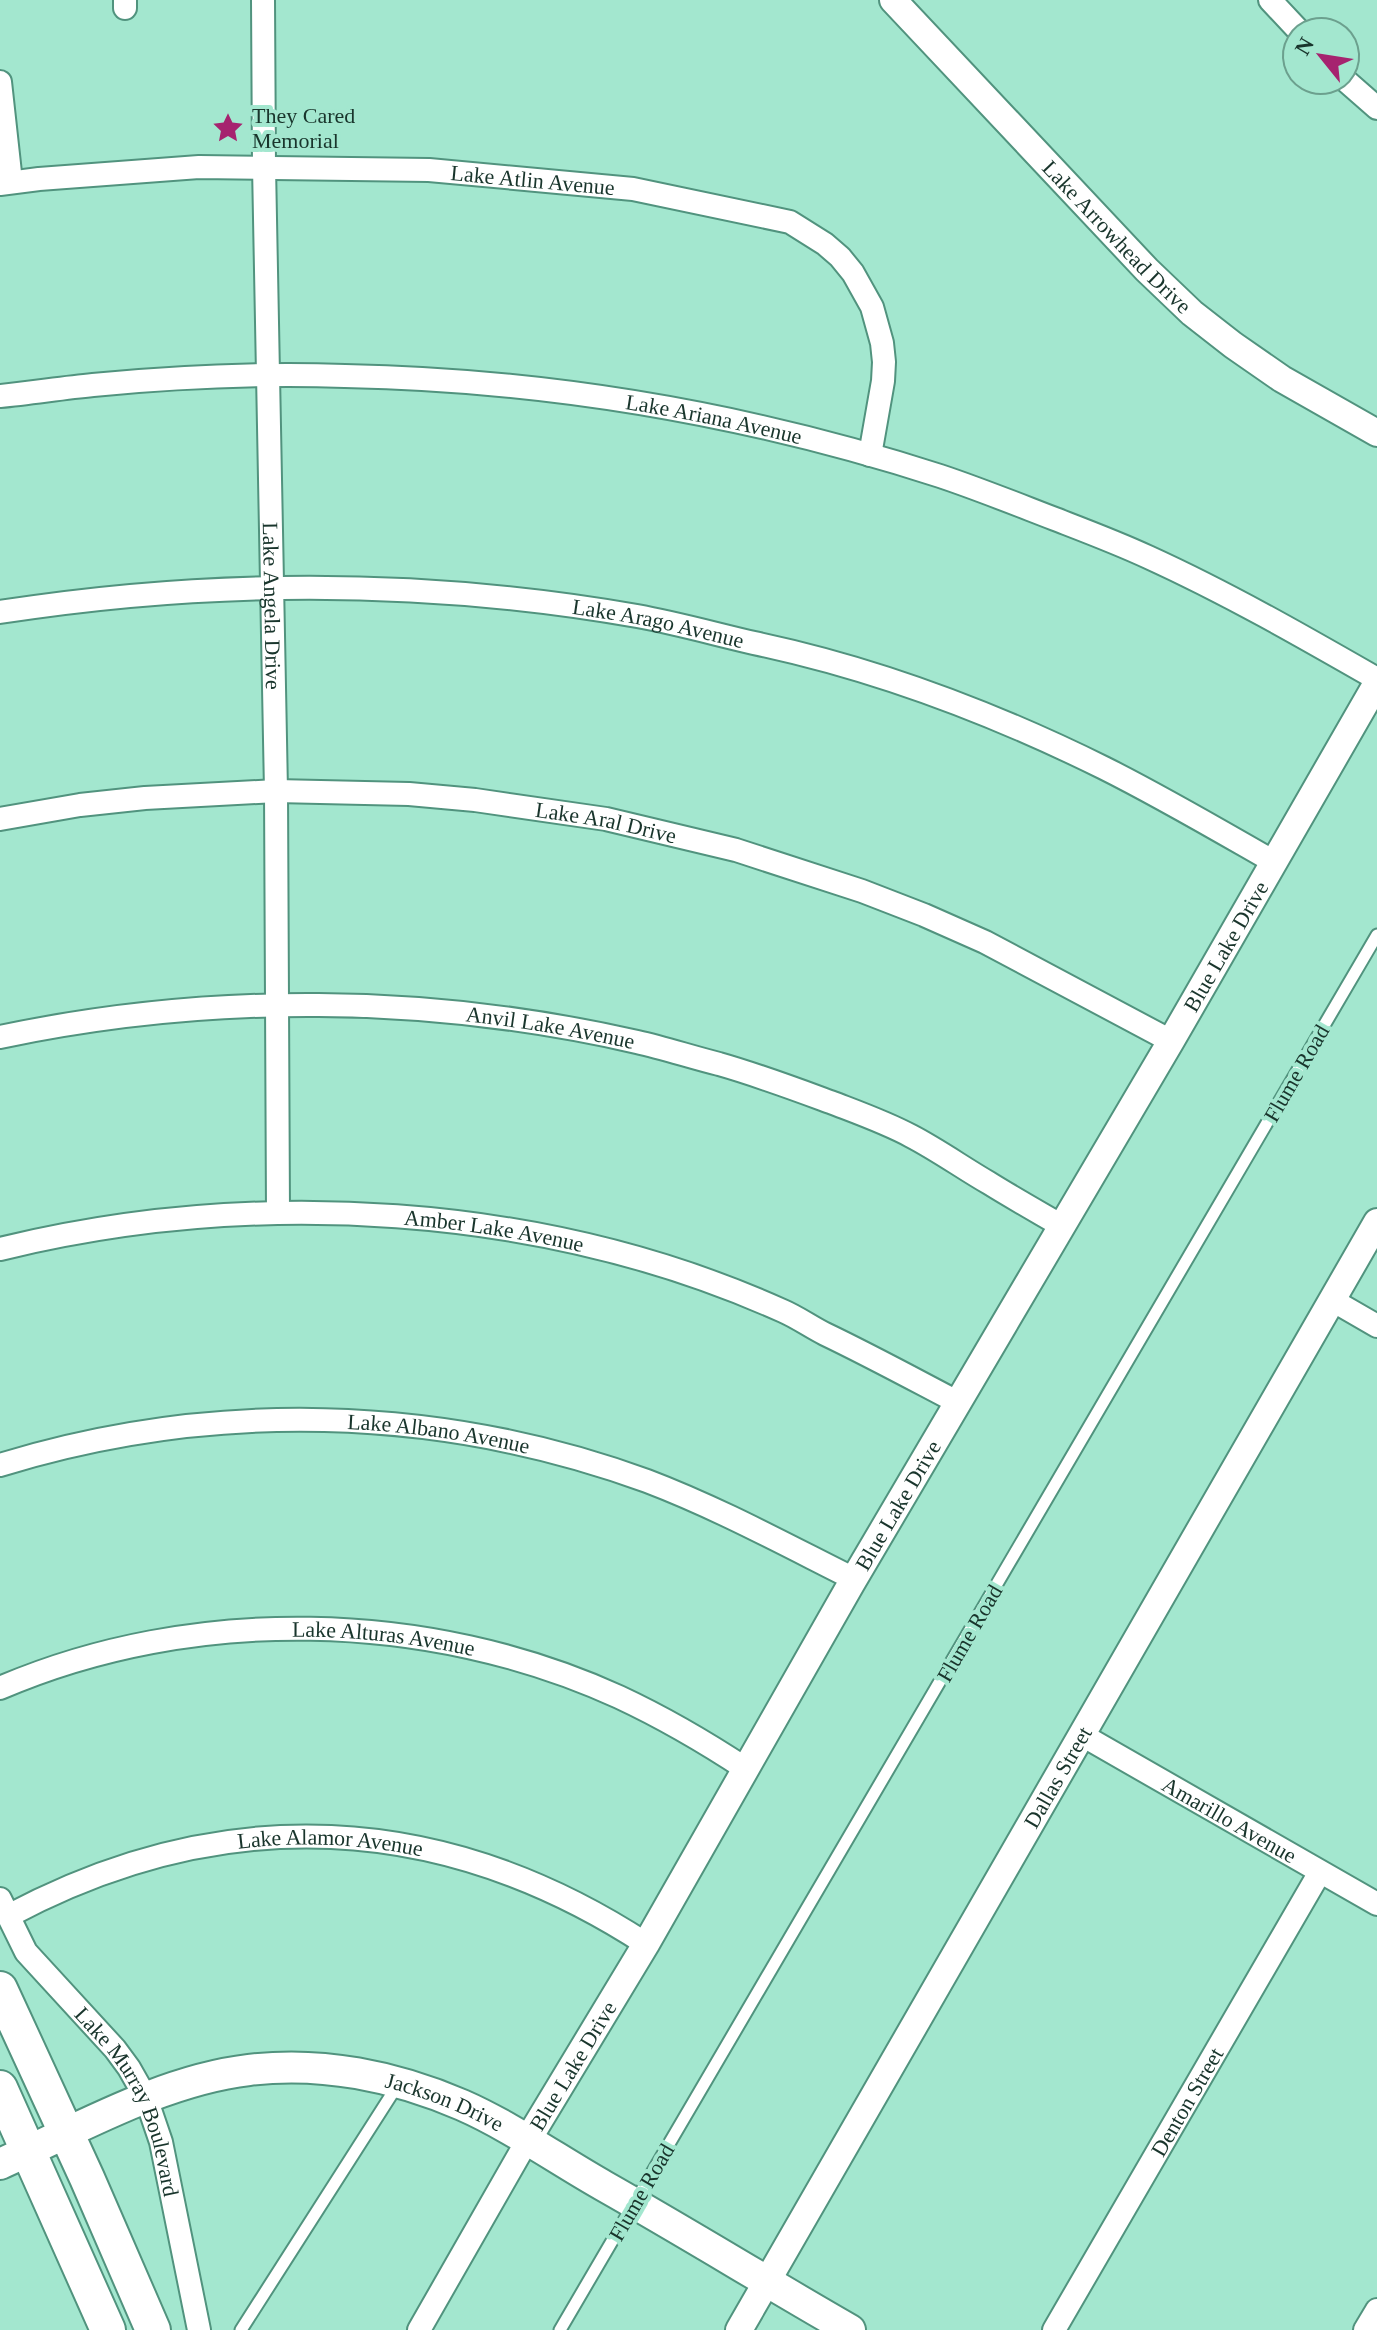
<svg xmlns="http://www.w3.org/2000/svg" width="1377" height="2330" viewBox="0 0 1377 2330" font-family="Georgia,serif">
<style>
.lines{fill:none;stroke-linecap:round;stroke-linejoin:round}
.service-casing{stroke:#51937e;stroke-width:15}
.minor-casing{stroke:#51937e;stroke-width:26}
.tertiary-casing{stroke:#51937e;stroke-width:30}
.secondary-casing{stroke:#51937e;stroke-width:34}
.primary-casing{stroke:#51937e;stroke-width:38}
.service{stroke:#fff;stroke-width:11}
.minor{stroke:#fff;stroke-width:22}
.tertiary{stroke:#fff;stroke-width:26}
.secondary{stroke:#fff;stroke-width:30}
.primary{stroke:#fff;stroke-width:34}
.labels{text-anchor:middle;stroke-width:8;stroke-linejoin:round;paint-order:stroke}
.poi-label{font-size:22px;fill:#19352c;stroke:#a3e7cf;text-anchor:start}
.street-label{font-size:22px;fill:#19352c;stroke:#a3e7cf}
</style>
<rect width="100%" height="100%" fill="#a3e7cf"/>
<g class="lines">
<defs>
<path id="service" d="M241 2330 397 2086
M560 2330 1377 935"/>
<g id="minor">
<path id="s1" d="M263 0 264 166 276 791 278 1212"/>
<path d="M1270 0 1300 32"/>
<path d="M125 8V0"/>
<path d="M1345 80 1377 108"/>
<path d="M0 82 11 182"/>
<path id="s2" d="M0 184 39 179 199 167 429 170 633 189 790 222 825 244 840 257 853 273 872 307 882 343 884 362 883 381 870 455"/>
<path id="s3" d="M0 396C31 393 62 388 93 385 176 377 261 373 345 376 546 380 748 414 940 476 979 489 1016 504 1055 519 1086 531 1118 543 1148 557 1227 593 1302 636 1377 679"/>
<path id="s4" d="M0 612C212 579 425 579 637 616 676 623 715 634 754 643 873 668 995 714 1104 768 1162 797 1218 830 1274 862"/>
<path id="s5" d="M0 819 80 805 145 798 276 791 409 794 475 800 606 819 736 850 862 891 924 915 985 942 1171 1041"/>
<path id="s6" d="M0 1037C210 993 427 994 637 1042 664 1048 691 1057 719 1064 758 1075 795 1089 833 1103 859 1113 887 1123 911 1136 938 1150 963 1168 989 1183 1013 1198 1038 1212 1062 1226"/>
<path id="s7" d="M0 1249C254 1187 543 1203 783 1311 797 1317 811 1327 825 1334 871 1356 915 1380 959 1403"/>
<path d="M1332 1300 1377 1326"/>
<path id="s8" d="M0 1465C211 1400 439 1405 647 1481 718 1508 786 1545 854 1579"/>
<path id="s9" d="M0 1688C193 1605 429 1610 619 1697 664 1718 705 1742 746 1769"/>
<path id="s10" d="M1082 1735 1377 1904"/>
<path id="s11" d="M0 1899 26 1952 115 2049 129 2068 146 2098 161 2142 199 2330"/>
<path id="s12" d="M8 1916C223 1801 442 1811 646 1944"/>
<path d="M419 2330 527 2141"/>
<path id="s13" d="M1054 2330 1320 1872"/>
<path d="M1365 2330 1377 2310"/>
</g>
<g id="tertiary">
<path id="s14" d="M893 0 1147 270 1192 313 1233 345 1282 379 1377 433"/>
<path id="s15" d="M527 2141 646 1944 851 1584 1171 1041 1377 683"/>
<path id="s16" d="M739 2330 1377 1222"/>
</g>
<g id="secondary">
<path id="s17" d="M0 2164C78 2129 163 2080 249 2070 321 2061 395 2076 462 2105 510 2126 558 2160 604 2186 687 2233 768 2283 850 2330"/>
</g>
<path id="primary" d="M0 1989 87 2178 153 2330
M0 2088 108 2330"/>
</defs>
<use href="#service" class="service-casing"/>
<use href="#minor" class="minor-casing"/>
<use href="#tertiary" class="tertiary-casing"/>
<use href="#secondary" class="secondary-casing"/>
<use href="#primary" class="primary-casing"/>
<use href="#service" class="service"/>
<use href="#minor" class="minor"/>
<use href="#tertiary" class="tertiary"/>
<use href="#secondary" class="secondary"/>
<use href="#primary" class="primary"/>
</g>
<defs>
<symbol id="sight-bare" viewBox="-9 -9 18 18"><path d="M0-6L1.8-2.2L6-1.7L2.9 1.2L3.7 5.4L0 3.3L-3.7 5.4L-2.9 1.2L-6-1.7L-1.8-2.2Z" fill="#a6236f" stroke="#a3e7cf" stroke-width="2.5" paint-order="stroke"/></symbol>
</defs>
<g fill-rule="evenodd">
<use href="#sight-bare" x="206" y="106" width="44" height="44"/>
</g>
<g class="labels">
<g class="poi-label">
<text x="252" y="123">They Cared<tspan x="252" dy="25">Memorial</tspan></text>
</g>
<g class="street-label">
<text dy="8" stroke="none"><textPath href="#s2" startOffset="534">Lake Atlin Avenue</textPath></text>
<text dy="8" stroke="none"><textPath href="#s14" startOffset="326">Lake Arrowhead Drive</textPath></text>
<text dy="8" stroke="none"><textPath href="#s3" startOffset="718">Lake Ariana Avenue</textPath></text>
<text dy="8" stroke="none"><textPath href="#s1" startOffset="606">Lake Angela Drive</textPath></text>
<text dy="8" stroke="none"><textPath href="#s4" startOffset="662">Lake Arago Avenue</textPath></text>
<text dy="8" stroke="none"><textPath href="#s5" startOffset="610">Lake Aral Drive</textPath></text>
<text dy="8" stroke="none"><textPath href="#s15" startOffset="1384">Blue Lake Drive</textPath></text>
<text dy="8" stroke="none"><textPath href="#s6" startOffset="554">Anvil Lake Avenue</textPath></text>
<text transform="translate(1296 1073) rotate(-60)" y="8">Flume Road</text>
<text dy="8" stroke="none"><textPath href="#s7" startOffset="498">Amber Lake Avenue</textPath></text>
<text dy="8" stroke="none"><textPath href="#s8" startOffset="444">Lake Albano Avenue</textPath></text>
<text dy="8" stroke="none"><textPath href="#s15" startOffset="736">Blue Lake Drive</textPath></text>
<text transform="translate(969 1633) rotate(-60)" y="8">Flume Road</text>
<text dy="8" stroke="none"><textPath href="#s9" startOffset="392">Lake Alturas Avenue</textPath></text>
<text dy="8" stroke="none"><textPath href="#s16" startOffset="638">Dallas Street</textPath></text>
<text dy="8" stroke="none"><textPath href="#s10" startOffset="170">Amarillo Avenue</textPath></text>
<text dy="8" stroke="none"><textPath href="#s12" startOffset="336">Lake Alamor Avenue</textPath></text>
<text dy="8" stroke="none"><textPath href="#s15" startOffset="88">Blue Lake Drive</textPath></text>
<text dy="8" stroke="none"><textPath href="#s13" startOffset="264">Denton Street</textPath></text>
<text dy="8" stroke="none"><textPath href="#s11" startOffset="244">Lake Murray Boulevard</textPath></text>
<text dy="8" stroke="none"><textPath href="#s17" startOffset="468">Jackson Drive</textPath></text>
<text transform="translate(641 2192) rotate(-60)" y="8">Flume Road</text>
</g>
</g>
<g transform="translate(1321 56) rotate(300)"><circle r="38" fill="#a3e7cf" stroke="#6ca08e" stroke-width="2"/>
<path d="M0-6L14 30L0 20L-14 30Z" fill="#a6236f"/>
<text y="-12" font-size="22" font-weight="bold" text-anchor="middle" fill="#19352c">N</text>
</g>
</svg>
